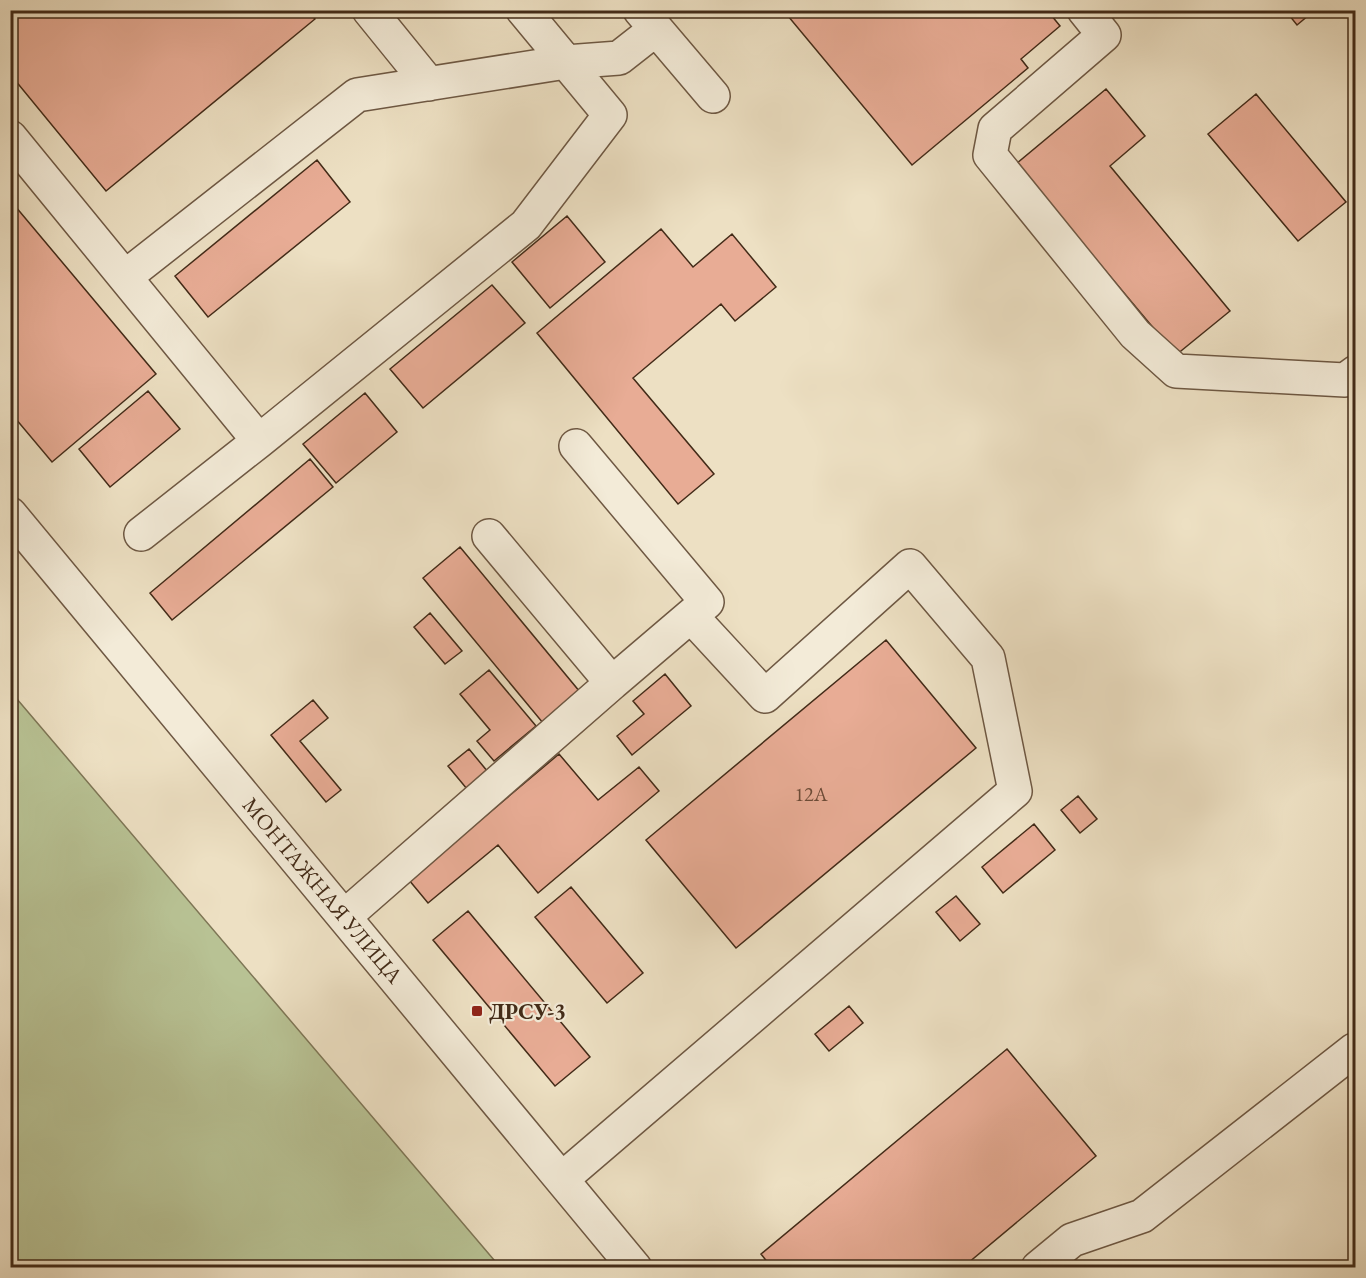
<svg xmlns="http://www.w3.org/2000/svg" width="1366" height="1278" viewBox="0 0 1366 1278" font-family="'EB Garamond',serif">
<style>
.green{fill:#b8c294;stroke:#7e7656;stroke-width:1.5}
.building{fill:#e8ac95;stroke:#432b18;stroke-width:1.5}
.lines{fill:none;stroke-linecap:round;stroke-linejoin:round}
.minor-casing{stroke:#6e5843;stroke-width:36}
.minor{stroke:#f3ebd8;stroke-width:33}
.poi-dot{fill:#8f2418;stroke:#f3ebd8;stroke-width:2}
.labels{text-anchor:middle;stroke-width:4.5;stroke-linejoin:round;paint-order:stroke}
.number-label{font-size:20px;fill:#6c4b37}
.street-label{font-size:22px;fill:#432b18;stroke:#f3ebd8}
.poi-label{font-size:22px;font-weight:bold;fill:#432b18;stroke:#f3ebd8;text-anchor:start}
</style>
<rect width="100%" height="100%" fill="#ede0c3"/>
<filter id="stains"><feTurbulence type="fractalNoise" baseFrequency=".00333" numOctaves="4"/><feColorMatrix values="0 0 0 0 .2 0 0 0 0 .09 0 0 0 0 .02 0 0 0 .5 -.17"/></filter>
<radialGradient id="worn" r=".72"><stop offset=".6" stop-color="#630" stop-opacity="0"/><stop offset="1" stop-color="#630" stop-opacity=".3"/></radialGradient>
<path class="green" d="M11 692 500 1267H11Z"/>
<path class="building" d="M10 10H308L315 19 106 191 10 74Z
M783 10H1047L1060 26 1021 59 1028 68 912 165Z
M1285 10H1315L1297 25Z
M1106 89 1145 136 1110 166 1230 311 1176 355 1016 164Z
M1256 94 1346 202 1298 241 1208 134Z
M317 160 350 202 208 317 175 276Z
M10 200 156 374 52 462 10 412Z
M567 216 605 262 550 308 512 262Z
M661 229 693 267 732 234 776 287 735 321 721 304 633 378 714 474 678 504 537 333Z
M492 285 525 323 423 408 390 369Z
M148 391 180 429 110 487 79 449Z
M365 393 397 432 336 483 303 444Z
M310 459 333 487 172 620 150 593Z
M460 547 580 692 543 723 423 578Z
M430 613 462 651 445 664 414 627Z
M886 640 976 748 736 948 646 840Z
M489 670 536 726 494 761 477 741 490 730 460 694Z
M665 674 691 706 632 755 617 736 644 714 633 701Z
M313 700 328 718 300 741 341 790 326 802 271 735Z
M469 749 488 772 467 789 448 766Z
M559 754 598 800 639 767 659 791 538 893 498 845 428 903 409 880Z
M1078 796 1097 819 1080 833 1061 810Z
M1034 824 1055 850 1003 893 982 867Z
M571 887 643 973 607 1003 535 917Z
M956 896 980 924 960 941 936 912Z
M468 911 590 1057 555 1086 433 940Z
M849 1006 863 1023 829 1051 815 1034Z
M1007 1049 1096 1156 962 1268H772L761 1254Z"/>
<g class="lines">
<defs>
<path id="minor" d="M369 10 429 84
M640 10 713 96
M1084 10 1104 35 995 129 990 155 1135 334 1176 371 1345 380 1356 372
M10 137 259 441
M125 277 357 95 566 62 619 58 656 29
M576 446 707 602 612 683
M10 514 635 1268
M141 534 259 441 526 225 610 115 523 10
M344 917 612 683 489 536
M562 1179 1015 791 988 658 910 566 765 696 691 616
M1038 1268 1072 1240 1142 1216 1354 1050"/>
</defs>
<use href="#minor" class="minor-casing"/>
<use href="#minor" class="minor"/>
</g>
<rect class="poi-dot" x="471" y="1005" width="12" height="12" rx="3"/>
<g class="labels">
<g class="number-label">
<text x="811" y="801">12А</text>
</g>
<g class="street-label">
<text transform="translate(323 890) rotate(50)" y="8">МОНТАЖНАЯ УЛИЦА</text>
</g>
<g class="poi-label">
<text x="489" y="1019">ДРСУ-3</text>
</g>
</g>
<rect width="1366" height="1278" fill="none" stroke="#ede0c3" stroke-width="36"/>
<rect x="12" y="12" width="1342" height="1254" fill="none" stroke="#432b18" stroke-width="3"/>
<rect x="18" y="18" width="1330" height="1242" fill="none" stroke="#432b18" stroke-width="1.5"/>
<rect width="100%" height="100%" filter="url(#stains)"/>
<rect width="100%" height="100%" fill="url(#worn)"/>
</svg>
